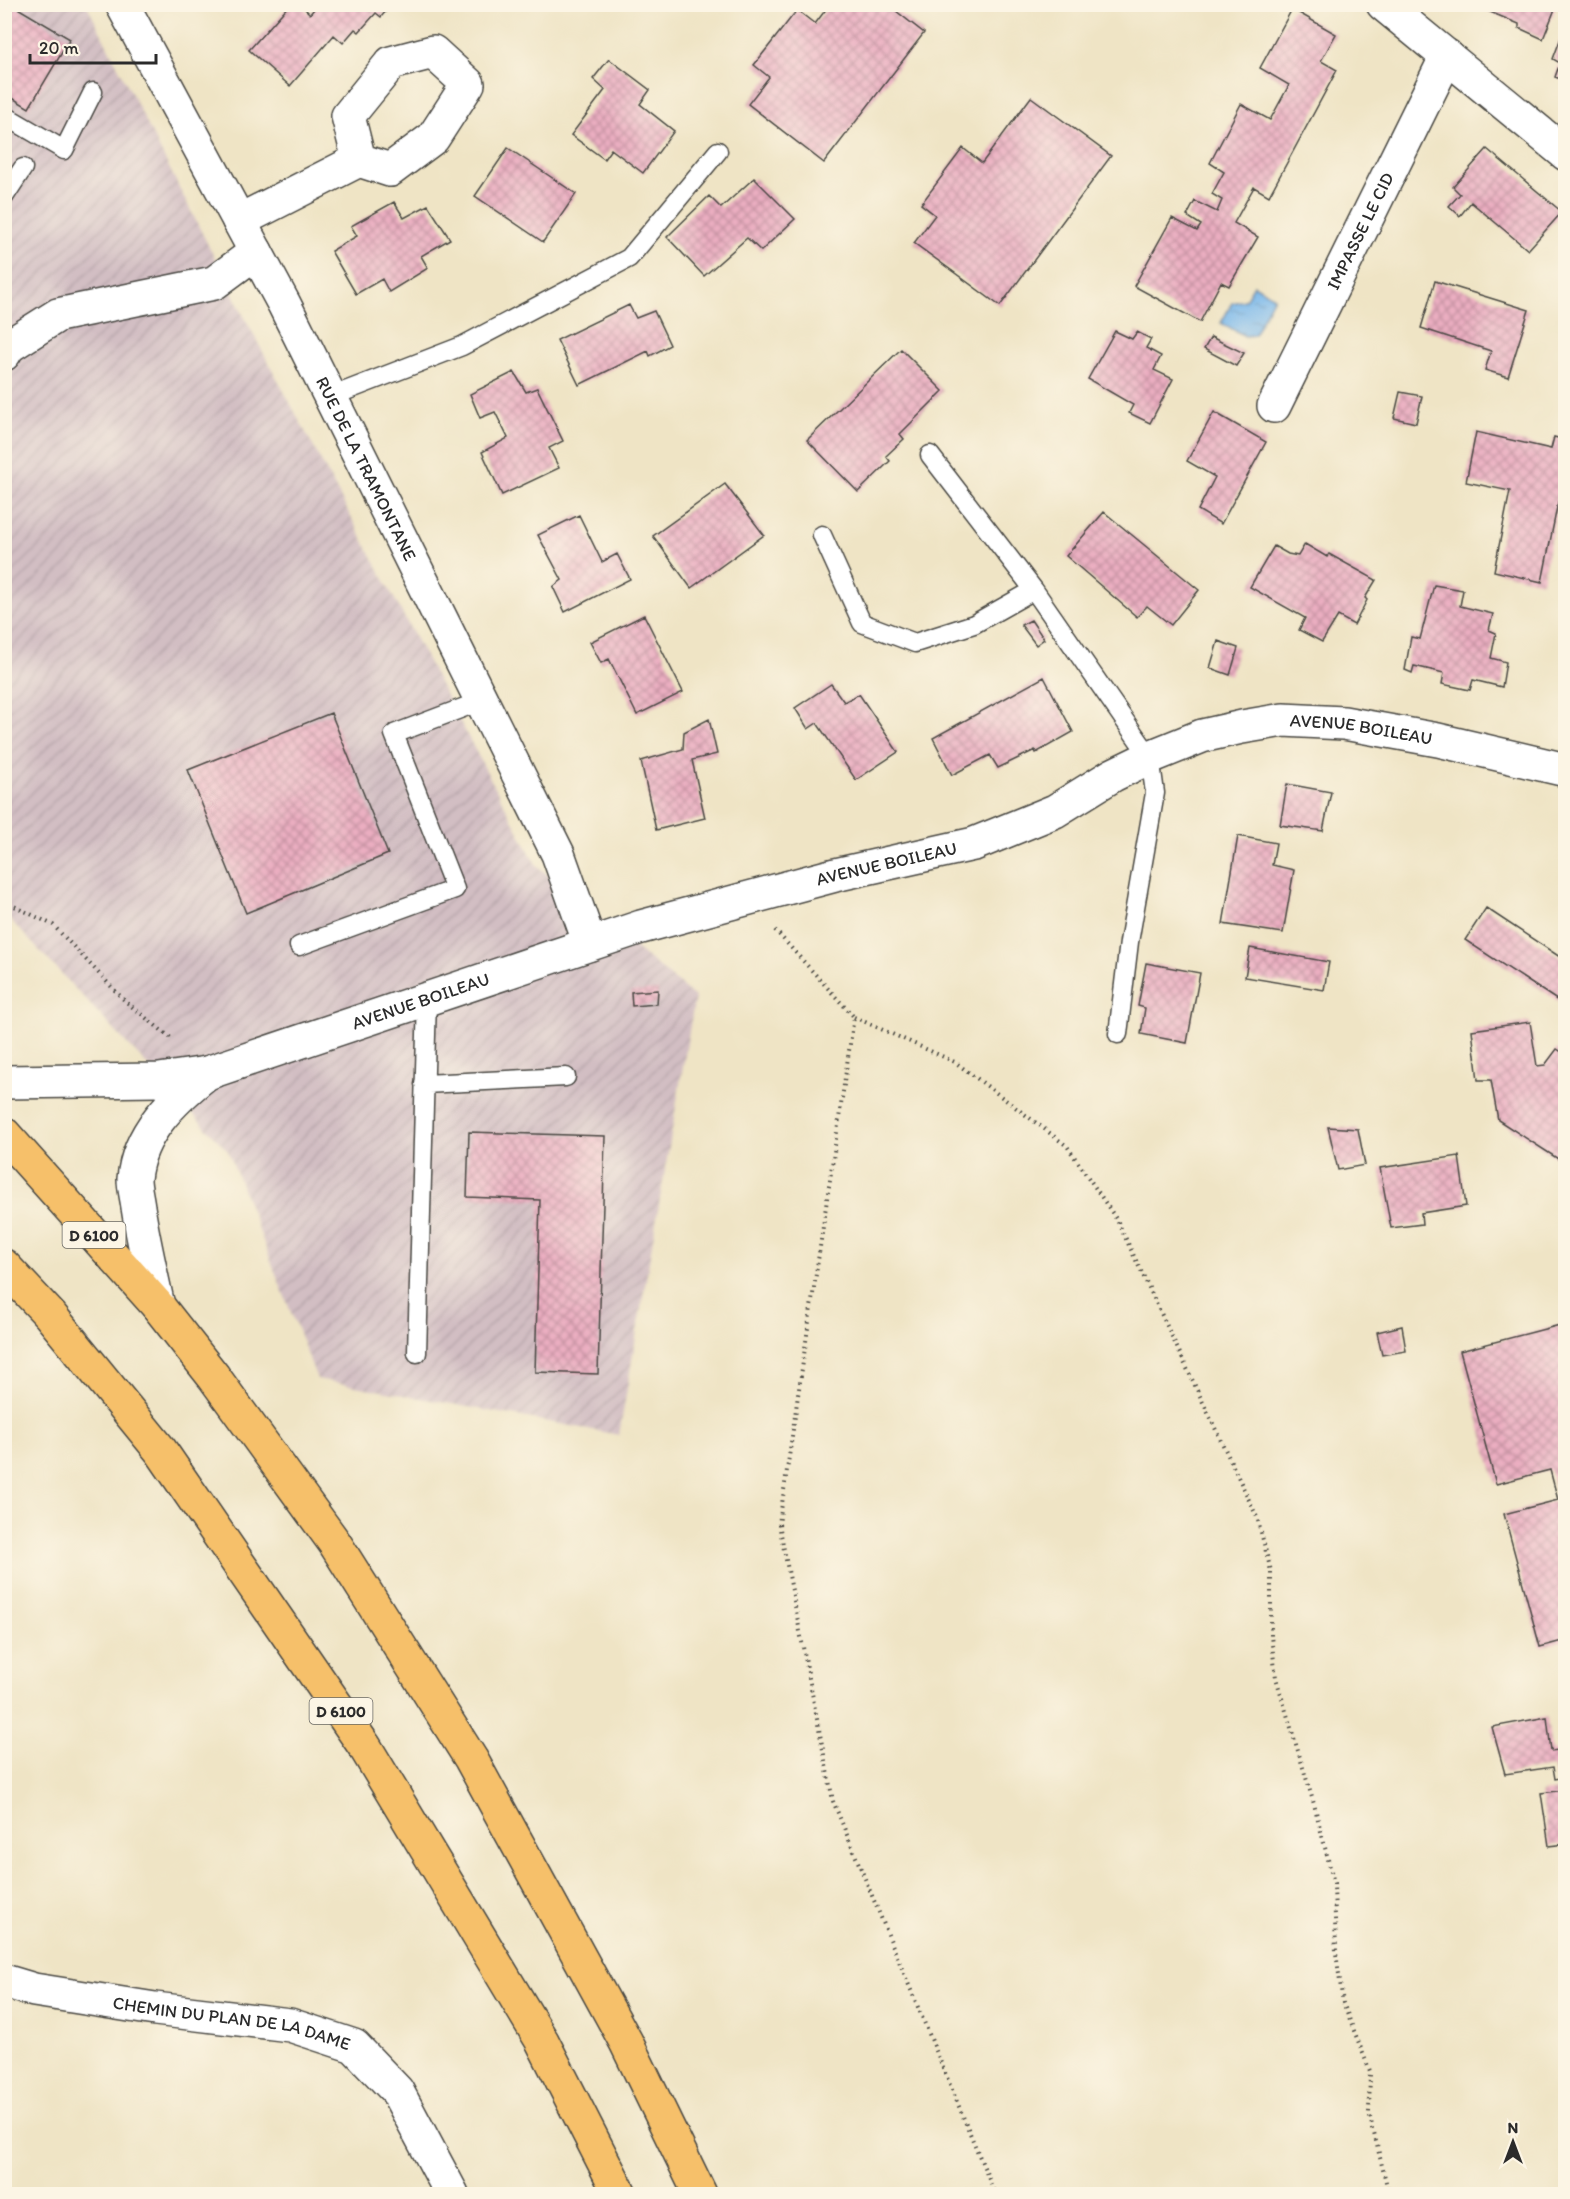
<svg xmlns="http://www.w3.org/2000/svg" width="1570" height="2199" viewBox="0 0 1570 2199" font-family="Itim,sans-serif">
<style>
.industrial{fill:url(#industrial-furrows)}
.water{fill:url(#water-ripples);stroke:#52718b;stroke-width:1.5}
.building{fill:url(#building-cross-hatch)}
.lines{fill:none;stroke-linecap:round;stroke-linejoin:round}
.service-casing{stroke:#484742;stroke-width:21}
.minor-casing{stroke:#484742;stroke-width:36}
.primary-casing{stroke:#484742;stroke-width:36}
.path{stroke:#484742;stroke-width:4;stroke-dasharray:1.5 4.5;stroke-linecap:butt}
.service{stroke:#fff;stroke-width:18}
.minor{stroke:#fff;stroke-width:33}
.primary{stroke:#f6c06b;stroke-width:33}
.labels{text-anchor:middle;stroke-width:4.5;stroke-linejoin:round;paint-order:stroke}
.shield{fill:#fcf5e5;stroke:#6a6863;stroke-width:1.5}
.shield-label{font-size:16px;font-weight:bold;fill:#2b2b2b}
.street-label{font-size:18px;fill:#2b2b2b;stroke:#fcf5e5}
</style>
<defs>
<pattern id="industrial-furrows" width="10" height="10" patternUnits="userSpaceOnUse" patternTransform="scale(1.5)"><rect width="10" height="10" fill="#d2bec3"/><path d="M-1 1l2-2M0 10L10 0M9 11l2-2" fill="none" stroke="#b4a3a8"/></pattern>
<pattern id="water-ripples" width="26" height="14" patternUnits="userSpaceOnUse" patternTransform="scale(1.5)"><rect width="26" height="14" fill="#78b7eb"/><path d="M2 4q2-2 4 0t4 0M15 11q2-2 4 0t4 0" fill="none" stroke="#6395bf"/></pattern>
<pattern id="building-cross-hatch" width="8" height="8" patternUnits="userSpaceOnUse" patternTransform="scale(1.5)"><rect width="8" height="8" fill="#ebaec1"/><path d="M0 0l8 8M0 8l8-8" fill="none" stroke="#bf8e9d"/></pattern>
</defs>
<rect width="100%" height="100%" fill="#fcf5e5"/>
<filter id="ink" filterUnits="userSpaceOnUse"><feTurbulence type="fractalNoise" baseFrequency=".0167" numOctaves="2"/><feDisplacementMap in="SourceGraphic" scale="12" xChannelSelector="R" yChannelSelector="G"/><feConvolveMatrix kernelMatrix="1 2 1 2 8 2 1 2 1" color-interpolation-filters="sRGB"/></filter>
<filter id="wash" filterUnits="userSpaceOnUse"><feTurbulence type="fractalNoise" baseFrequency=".008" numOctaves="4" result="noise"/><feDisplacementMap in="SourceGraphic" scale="24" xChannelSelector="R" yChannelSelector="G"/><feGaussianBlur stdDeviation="1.35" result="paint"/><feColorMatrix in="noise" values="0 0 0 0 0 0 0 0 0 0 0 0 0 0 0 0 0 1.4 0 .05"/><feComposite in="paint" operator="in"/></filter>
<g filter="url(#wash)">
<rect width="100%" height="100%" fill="#efe4c5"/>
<path class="industrial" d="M5 5H87L248 324 537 866 695 997 619 1435 317 1379 228 1151 5 914Z"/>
<path class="water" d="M1254 285 1274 297 1254 335 1245 336 1221 323 1232 303 1245 300Z"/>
<g id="blocks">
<path class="building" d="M4 4H11L70 39 29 108 4 93Z
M290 4H300L310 14 318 4H392L381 17 376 13 359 32 355 29 343 43 334 35 290 86 249 50Z
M830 4H887L924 33 824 163 748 104 769 77 754 65 797 10 815 24Z
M1471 4H1557L1543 39 1519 28V24Z
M1292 9 1336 34 1321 61 1337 70 1269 196 1254 187 1234 223 1258 237 1229 286 1221 282 1200 322 1134 286 1172 218 1197 231 1201 225 1187 216 1195 201 1217 212 1222 200 1212 194 1224 172 1210 163 1241 104 1270 120 1289 85 1260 68Z
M1565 27H1566V81L1555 77 1560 63 1553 59Z
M609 59 650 90 640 104 674 131 643 173 611 149 604 159 571 135 605 90 593 79Z
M1031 97 1111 156 1000 306 914 243 935 215 921 204 963 148 982 163Z
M508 148 576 194 543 242 475 196Z
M1487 149 1562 212 1528 250 1471 202 1460 216 1449 206 1460 194 1453 187Z
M754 178 795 219 761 251 747 238 704 276 667 237 709 196 721 208Z
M394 202 404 218 428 205 450 239 421 256 428 268 389 292 382 279 356 294 331 251 357 236 351 226Z
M1435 281 1529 310 1508 377 1485 370 1491 351 1421 328Z
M629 305 636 318 654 311 670 345 650 356 648 351 579 385 557 340Z
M1115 331 1132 339 1137 332 1151 339 1146 348 1161 356 1154 370 1173 379 1150 423 1129 413 1133 405 1088 379Z
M1211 337 1244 353 1236 366 1204 349Z
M901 349 943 391 900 434 904 439 886 456 890 461 858 492 807 440Z
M514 372 526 392 537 388 563 441 549 448 559 468 502 495 482 452 508 438 495 412 480 418 470 394Z
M1400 392 1422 396 1416 423 1394 418Z
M1214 412 1266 442 1221 524 1198 510 1215 477 1187 461Z
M1476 432 1551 449 1554 437 1566 440V504L1558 502 1542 582 1494 571 1510 491 1466 482Z
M725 484 764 535 691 588 653 536Z
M1104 512 1199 590 1171 625 1147 606 1137 617 1066 556Z
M579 515 602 562 617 554 630 579 565 612 553 587 562 580 538 535Z
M1305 544 1327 557 1329 554 1376 580 1365 598 1367 600 1354 625 1338 616 1322 642 1299 630 1305 618 1250 587 1274 546 1288 554 1298 556Z
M1434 585 1463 590 1460 606 1493 614 1489 630 1496 633 1491 658 1506 662 1502 687 1473 680 1470 690 1442 684 1444 673 1414 666 1412 673 1405 670 1411 637 1420 639Z
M644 615 683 692 637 715 609 659 601 663 590 642Z
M1031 620 1044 639 1036 645 1021 625Z
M1218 641 1238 648 1230 675 1210 668Z
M1044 677 1073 732 1036 753 1035 750 998 768 990 755 952 775 933 738Z
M831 684 844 702 859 694 898 752 856 780 817 723 808 729 795 708Z
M331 713 388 854 246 913 188 770Z
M709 719 717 754 692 760 705 818 656 830 641 761 683 749 684 732Z
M1287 784 1331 792 1323 831 1280 825Z
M1238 836 1276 843 1272 865 1294 870 1283 933 1223 924Z
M1486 908 1566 961V1006L1465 940Z
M1250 948 1329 962 1324 990 1245 977Z
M1146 963 1200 973 1187 1043 1141 1034 1145 1008 1138 1006Z
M658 990 657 1004 632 1006 631 992Z
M1530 1022 1537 1066 1545 1065 1557 1049 1566 1055V1164L1498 1120 1491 1080H1478L1472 1030Z
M1328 1127 1358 1129 1365 1165 1338 1170Z
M469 1132 605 1136 598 1374 535 1372 540 1200 467 1197Z
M1459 1156 1466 1206 1421 1213 1422 1224 1391 1228 1380 1168Z
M1560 1325 1566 1344V1640L1540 1647 1504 1514 1558 1500 1550 1470 1496 1484 1460 1351Z
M1402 1326 1406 1351 1382 1355 1377 1332Z
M1547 1717 1551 1751 1566 1749V1777L1555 1779 1553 1767 1505 1774 1492 1727Z
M1566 1790V1844L1549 1846 1541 1793Z"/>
</g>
</g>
<g filter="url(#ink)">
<use href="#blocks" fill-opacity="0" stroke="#484742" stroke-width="1.5"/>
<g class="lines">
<defs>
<path id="service" d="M4 115 64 150 93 92
M4 197 23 168
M330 397 462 346 629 258 718 151
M930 455 1034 590 1150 757 1155 793 1129 942 1118 1034
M822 535 862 623 915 643 974 624 1034 590
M299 946 455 889 394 734 481 701
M424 1084 566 1077
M417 1353 427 999"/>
<g id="minor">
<path id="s1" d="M122 4 284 304 558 854 590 944"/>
<path d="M1383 4 1566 154"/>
<path d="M239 221 359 160 390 170 433 138 468 84 433 52 391 63 348 116 359 160"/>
<path d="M4 354 9 346 58 315 214 283 256 252"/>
<path id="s2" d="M1274 406 1447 56"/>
<path id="s3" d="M4 1082 159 1080 207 1073 641 927 835 875 974 844 1055 811 1113 775 1150 757 1202 736 1242 727 1283 720 1344 723 1438 740 1566 770"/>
<path d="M158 1306C151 1273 143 1240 138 1207 137 1198 134 1188 134 1179 138 1133 173 1100 207 1073"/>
<path id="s4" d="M4 1981 34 1990 155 2009 290 2025 354 2046 397 2091 452 2194"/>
</g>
<path id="primary" d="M4 1134 158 1306 214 1377 334 1542 471 1759 626 2042 700 2194
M4 1266 50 1315 161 1451 365 1747 542 2041 620 2194"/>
</defs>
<use href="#service" class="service-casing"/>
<use href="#minor" class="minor-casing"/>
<use href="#primary" class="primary-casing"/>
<path class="path" d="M4 901 53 925 125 1001 171 1038
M775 930 854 1017 779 1524 833 1801 995 2194
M854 1017 955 1062 1067 1146 1117 1220 1257 1517 1271 1571V1636L1276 1678 1314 1804 1334 1883 1336 1953 1343 2003 1370 2071 1369 2113 1389 2194"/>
<use href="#service" class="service"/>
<use href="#minor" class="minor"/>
<use href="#primary" class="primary"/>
</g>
</g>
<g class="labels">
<g class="shield">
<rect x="62.5" y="1222" width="63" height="26" rx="4.5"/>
<rect x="309.5" y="1698" width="63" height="26" rx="4.5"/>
</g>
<g class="shield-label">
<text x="94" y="1241">D 6100</text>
<text x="341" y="1717">D 6100</text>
</g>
<g class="street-label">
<text dy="6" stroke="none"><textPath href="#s2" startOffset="195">IMPASSE LE CID</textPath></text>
<text dy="6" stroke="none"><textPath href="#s1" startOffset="525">RUE DE LA TRAMONTANE</textPath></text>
<text dy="6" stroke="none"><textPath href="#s3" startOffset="1419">AVENUE BOILEAU</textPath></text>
<text dy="6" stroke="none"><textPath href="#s3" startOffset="915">AVENUE BOILEAU</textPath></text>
<text dy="6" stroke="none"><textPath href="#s3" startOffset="429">AVENUE BOILEAU</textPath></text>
<text dy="6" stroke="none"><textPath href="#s4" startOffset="232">CHEMIN DU PLAN DE LA DAME</textPath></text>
</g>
</g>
<rect width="1570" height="2199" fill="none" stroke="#fcf5e5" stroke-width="24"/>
<g transform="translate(1513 2142)" stroke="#fcf5e5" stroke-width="4.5" paint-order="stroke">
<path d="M0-4.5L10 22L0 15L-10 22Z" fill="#2b2b2b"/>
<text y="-9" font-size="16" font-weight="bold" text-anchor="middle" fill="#2b2b2b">N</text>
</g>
<path d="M30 54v9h126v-9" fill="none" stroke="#2b2b2b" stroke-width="3"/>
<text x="39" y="54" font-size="18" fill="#2b2b2b" stroke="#fcf5e5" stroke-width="4.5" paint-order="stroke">20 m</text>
</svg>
